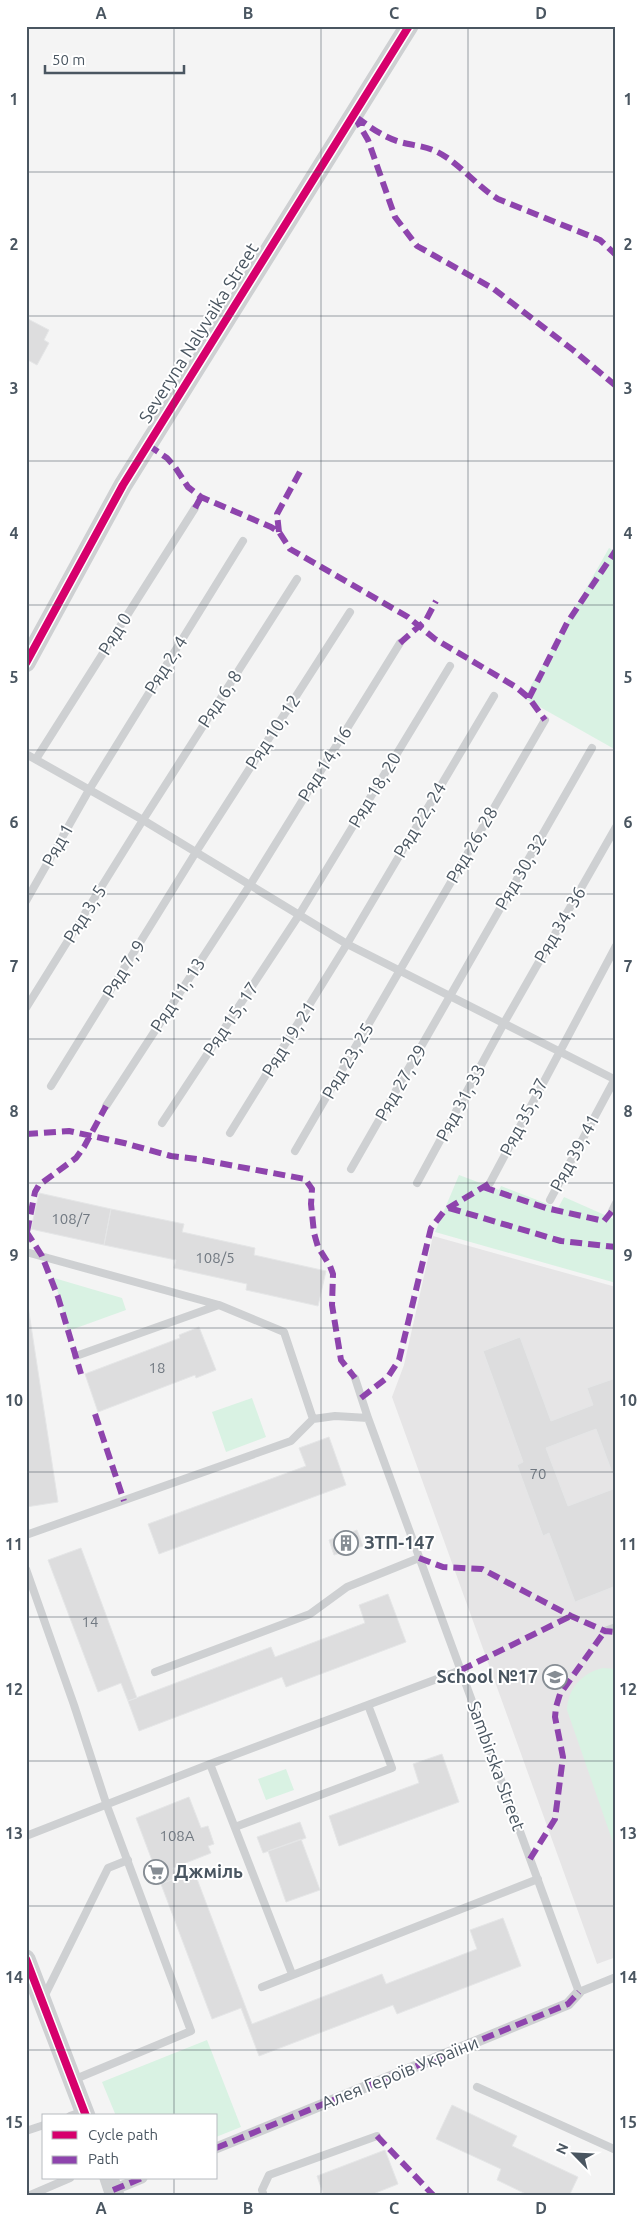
<svg xmlns="http://www.w3.org/2000/svg" width="642" height="2222" viewBox="0 0 642 2222" font-family="Ubuntu,sans-serif">
<style>
.education{fill:#e6e5e6}
.green{fill:#d9f2e3}
.building{fill:#ddddde;stroke:#e5e6e7}
.lines{fill:none;stroke-linecap:round;stroke-linejoin:round}
.service{stroke:#ced0d2;stroke-width:8}
.pedestrian{stroke:#ced0d2;stroke-width:11}
.tertiary{stroke:#ced0d2;stroke-width:19}
.quiet{stroke:#8e44ad;stroke-width:6;stroke-dasharray:12 6;stroke-linecap:butt}
.cycleway-casing{stroke:#fff;stroke-width:11}
.cycleway{stroke:#d6006c;stroke-width:8}
.grid{fill:none;stroke:#4a5661;stroke-width:1;stroke-opacity:0.55}
.labels{text-anchor:middle;stroke-width:4;stroke-linejoin:round;paint-order:stroke}
.number-label{font-size:15px;fill:#707881}
.street-label{font-size:18px;fill:#4a5661;stroke:#fff}
.poi-label{font-size:18px;font-weight:bold;fill:#4a5661;stroke:#fff;text-anchor:start}
.neatline{fill:none;stroke:#4a5661;stroke-width:2}
.grid-label{font-size:16px;text-anchor:middle;font-weight:bold;fill:#4a5661}
</style>
<rect width="100%" height="100%" fill="#f4f4f4"/>
<path class="education" d="M433 1236 616 1287V1957L597 1964 392 1397 404 1365Z"/>
<path class="green" d="M609 548 616 552V750L524 698Z
M459 1175 499 1190 501 1186 558 1208 564 1197 616 1220V1283L435 1232Z
M54 1278 122 1298 126 1310 68 1331Z
M252 1398 266 1437 226 1452 212 1412Z
M603 1668 616 1669V1851L567 1710C568 1688 582 1673 603 1668Z
M286 1769 294 1790 266 1800 258 1779Z
M207 2040 241 2127 216 2137V2116H116L102 2082Z"/>
<path class="building" d="M26 318 49 330 44 340 49 343 37 365 26 359Z
M39 1193 111 1209 104 1245 31 1229Z
M111 1209 184 1224 182 1232 255 1248 254 1255 326 1271 318 1306 246 1290 247 1284 174 1268 176 1260 104 1245Z
M26 1293 58 1502 26 1507Z
M199 1327 216 1370 196 1378 195 1375 98 1412 85 1374 180 1338 179 1335Z
M520 1337 551 1421 593 1405 587 1388 616 1378V1483L596 1429 546 1448 568 1506 616 1488V1586L575 1602 549 1533 543 1536 517 1465 523 1462 483 1351Z
M329 1437 346 1485 159 1554 148 1524 306 1466 299 1448Z
M357 1530 363 1546 334 1555 329 1540Z
M81 1548 137 1698 128 1701 121 1683 98 1692 48 1560Z
M388 1594 406 1642 286 1687 282 1677 139 1731 128 1701 271 1647 275 1657 365 1623 359 1605Z
M442 1754 459 1802 339 1846 329 1816 419 1783 413 1764Z
M189 1797 201 1828 208 1826 214 1844 208 1846 211 1853 173 1868 176 1878 161 1884 136 1818Z
M300 1822 306 1838 263 1853 257 1837Z
M301 1839 320 1890 286 1902 268 1851Z
M194 1871 252 2024 382 1974 386 1984 477 1949 470 1930 503 1918 521 1966 397 2014 393 2005 259 2056 241 2008 212 2019 161 1884Z
M452 2105 517 2136 512 2146 578 2177 569 2196H530L497 2180 501 2169 436 2139Z
M385 2150 398 2184 368 2196H324L317 2176Z"/>
<g class="lines">
<path class="service" d="M26 754 143 820 347 944 616 1080
M36 759 195 508
M26 901 89 790 243 541
M26 1008 143 820 297 579
M51 1086 196 852 350 612
M106 1106 250 885 400 643
M162 1123 299 915 450 666
M230 1133 347 944 494 696
M295 1151 545 720
M351 1169 592 748
M417 1183 504 1023 616 827
M490 1183 616 946
M550 1200 616 1077
M612 1211 616 1203
M26 1252 219 1305 284 1332 313 1419
M76 1356 219 1305
M355 1378 368 1418 579 1992 616 1977
M26 1535 291 1441 313 1419 335 1416 368 1418
M26 1569 74 1705 107 1806 191 2031 73 2080
M605 1631 616 1627
M155 1672 310 1614 347 1587 419 1558
M210 1764 292 1974
M235 1827 392 1768 368 1705
M26 1836 210 1764 461 1670
M262 1987 538 1879
M44 1997 108 1868 128 1860
M477 2087 616 2150
M70 2116 84 2111
M26 2131 44 2125
M28 2196 70 2178
M264 2196 262 2190 269 2175 377 2136"/>
<path class="pedestrian" d="M216 2148 568 2004 579 1992
M113 2190 142 2178"/>
<path class="tertiary" d="M26 663 123 485 409 26
M26 1959 86 2116
M109 2178 115 2196"/>
<path class="quiet" d="M354 116 368 140 395 217 417 246 494 289 573 350 616 386
M356 117C370 127 383 137 400 142 411 145 423 146 433 150 456 159 476 186 498 199L600 240 616 255
M148 445 167 458 175 467 188 487 201 497 271 527 279 532 290 549 408 617 435 639 516 687 529 698 545 720
M195 508 201 497
M279 532 277 514 302 468
M400 643 426 620 436 601
M529 698 567 623 616 550
M26 1134 69 1131 124 1143 171 1156 197 1159 305 1179 312 1189 311 1204 314 1233 318 1247 330 1266 333 1274 332 1305 341 1360 355 1378
M483 1187 546 1208 604 1221 612 1211
M449 1208 561 1241 616 1247
M26 1231 42 1256 58 1297 81 1374
M27 1232 35 1192 39 1185 76 1158 84 1147 106 1106
M361 1398 388 1377 399 1360 431 1228 445 1210 490 1183
M95 1414 124 1501
M419 1558 443 1567 482 1569 571 1616 605 1631 616 1632
M461 1670 571 1616
M530 1859 555 1819 563 1757 555 1717 556 1707 560 1694 605 1631
M377 2136 434 2196
M216 2148 568 2004 579 1992
M113 2190 142 2178"/>
<defs>
<path id="cycleway" d="M26 663 123 485 409 26
M26 1959 86 2116"/>
</defs>
<use href="#cycleway" class="cycleway-casing"/>
<use href="#cycleway" class="cycleway"/>
</g>
<path class="grid" d="M174 26V2116M321 26V2196M468 26V2196M26 172H616M26 316H616M26 461H616M26 605H616M26 750H616M26 894H616M26 1039H616M26 1183H616M26 1328H616M26 1472H616M26 1617H616M26 1761H616M26 1906H616M26 2050H616M174 2178V2196"/>
<defs>
<symbol id="building-ring" viewBox="-11 -11 22 22"><circle r="9.5" fill="#fff" stroke="#868d94" stroke-width="1.5"/><path d="M-4-6H4V6H1V3H-1V6H-4ZM-2.5-4.3h1.7v1.8h-1.7ZM.8-4.3h1.7v1.8H.8ZM-2.5-1h1.7V.8h-1.7ZM.8-1h1.7V.8H.8Z" fill="#868d94"/></symbol>
<symbol id="school-ring" viewBox="-11 -11 22 22"><circle r="9.5" fill="#fff" stroke="#868d94" stroke-width="1.5"/><path d="M0-5L7-2L0 1L-7-2ZM-4 1L0 2.5L4 1V4Q0 6-4 4Z" fill="#868d94"/></symbol>
<symbol id="supermarket-ring" viewBox="-11 -11 22 22"><circle r="9.5" fill="#fff" stroke="#868d94" stroke-width="1.5"/><path d="M-6-5.5h2.5l.6 2H6L4.5 2H-2.5L-4.4-4H-6ZM-1.5 3.2a1.3 1.3 0 1 0 .1 0ZM3 3.2a1.3 1.3 0 1 0 .1 0Z" fill="#868d94"/></symbol>
</defs>
<g fill-rule="evenodd">
<use href="#building-ring" x="332" y="1529" width="28" height="28"/>
<use href="#school-ring" x="541" y="1663" width="28" height="28"/>
<use href="#supermarket-ring" x="142" y="1858" width="28" height="28"/>
</g>
<g class="labels">
<g class="number-label">
<text x="71" y="1224">108/7</text>
<text x="215" y="1263">108/5</text>
<text x="157" y="1373">18</text>
<text x="538" y="1479">70</text>
<text x="90" y="1627">14</text>
<text x="177" y="1841">108А</text>
</g>
<g class="street-label">
<text transform="translate(199 333) rotate(-58)" y="6">Severyna Nalyvaika Street</text>
<text transform="translate(115 634) rotate(-58)" y="6">Ряд 0</text>
<text transform="translate(166 665) rotate(-58)" y="6">Ряд 2, 4</text>
<text transform="translate(220 699) rotate(-57)" y="6">Ряд 6, 8</text>
<text transform="translate(273 732) rotate(-57)" y="6">Ряд 10, 12</text>
<text transform="translate(325 764) rotate(-58)" y="6">Ряд 14, 16</text>
<text transform="translate(375 790) rotate(-59)" y="6">Ряд 18, 20</text>
<text transform="translate(420 820) rotate(-59)" y="6">Ряд 22, 24</text>
<text transform="translate(58 845) rotate(-61)" y="6">Ряд 1</text>
<text transform="translate(472 845) rotate(-60)" y="6">Ряд 26, 28</text>
<text transform="translate(521 872) rotate(-60)" y="6">Ряд 30, 32</text>
<text transform="translate(85 914) rotate(-58)" y="6">Ряд 3, 5</text>
<text transform="translate(560 925) rotate(-60)" y="6">Ряд 34, 36</text>
<text transform="translate(124 969) rotate(-58)" y="6">Ряд 7, 9</text>
<text transform="translate(178 995) rotate(-57)" y="6">Ряд 11, 13</text>
<text transform="translate(231 1019) rotate(-56)" y="6">Ряд 15, 17</text>
<text transform="translate(289 1039) rotate(-58)" y="6">Ряд 19, 21</text>
<text transform="translate(348 1061) rotate(-60)" y="6">Ряд 23, 25</text>
<text transform="translate(401 1083) rotate(-60)" y="6">Ряд 27, 29</text>
<text transform="translate(461 1103) rotate(-62)" y="6">Ряд 31, 33</text>
<text transform="translate(524 1117) rotate(-63)" y="6">Ряд 35, 37</text>
<text transform="translate(575 1153) rotate(-62)" y="6">Ряд 39, 41</text>
<text transform="translate(496 1766) rotate(70)" y="6">Sambirska Street</text>
<text transform="translate(400 2073) rotate(-22)" y="6">Алея Героїв України</text>
</g>
<g class="poi-label">
<text x="364" y="1549">ЗТП-147</text>
<text x="538" y="1683" text-anchor="end">School №17</text>
<text x="174" y="1878">Джміль</text>
</g>
</g>
<rect width="642" height="2222" fill="none" stroke="#ffffff" stroke-width="55"/>
<rect x="42" y="2114" width="175" height="65" fill="#ffffff" stroke="#b7bbc0"/>
<rect x="52" y="2131" width="25" height="8" fill="#d6006c" stroke="#b7bbc0"/>
<text x="88" y="2140" font-size="15" fill="#4a5661">Cycle path</text>
<rect x="52" y="2156" width="25" height="8" fill="#8e44ad" stroke="#b7bbc0"/>
<text x="88" y="2164" font-size="15" fill="#4a5661">Path</text>
<g transform="translate(574 2154) rotate(294)" stroke="#ffffff" stroke-width="4" paint-order="stroke">
<path d="M0-4L9 19L0 12L-9 19Z" fill="#4a5661"/>
<text y="-8" font-size="14" font-weight="bold" text-anchor="middle" fill="#4a5661">N</text>
</g>
<path d="M45 65v8h139v-8" fill="none" stroke="#4a5661" stroke-width="2.5"/>
<text x="52" y="65" font-size="15" fill="#4a5661" stroke="#ffffff" stroke-width="4" paint-order="stroke">50 m</text>
<rect x="28" y="28" width="586" height="2166" class="neatline"/>
<g class="grid-label">
<text x="101" y="19">A</text>
<text x="248" y="19">B</text>
<text x="394" y="19">C</text>
<text x="541" y="19">D</text>
<text x="14" y="105">1</text>
<text x="628" y="105">1</text>
<text x="14" y="250">2</text>
<text x="628" y="250">2</text>
<text x="14" y="394">3</text>
<text x="628" y="394">3</text>
<text x="14" y="539">4</text>
<text x="628" y="539">4</text>
<text x="14" y="683">5</text>
<text x="628" y="683">5</text>
<text x="14" y="828">6</text>
<text x="628" y="828">6</text>
<text x="14" y="972">7</text>
<text x="628" y="972">7</text>
<text x="14" y="1117">8</text>
<text x="628" y="1117">8</text>
<text x="14" y="1261">9</text>
<text x="628" y="1261">9</text>
<text x="14" y="1406">10</text>
<text x="628" y="1406">10</text>
<text x="14" y="1550">11</text>
<text x="628" y="1550">11</text>
<text x="14" y="1695">12</text>
<text x="628" y="1695">12</text>
<text x="14" y="1839">13</text>
<text x="628" y="1839">13</text>
<text x="14" y="1983">14</text>
<text x="628" y="1983">14</text>
<text x="14" y="2128">15</text>
<text x="628" y="2128">15</text>
<text x="101" y="2214">A</text>
<text x="248" y="2214">B</text>
<text x="394" y="2214">C</text>
<text x="541" y="2214">D</text>
</g>
</svg>
